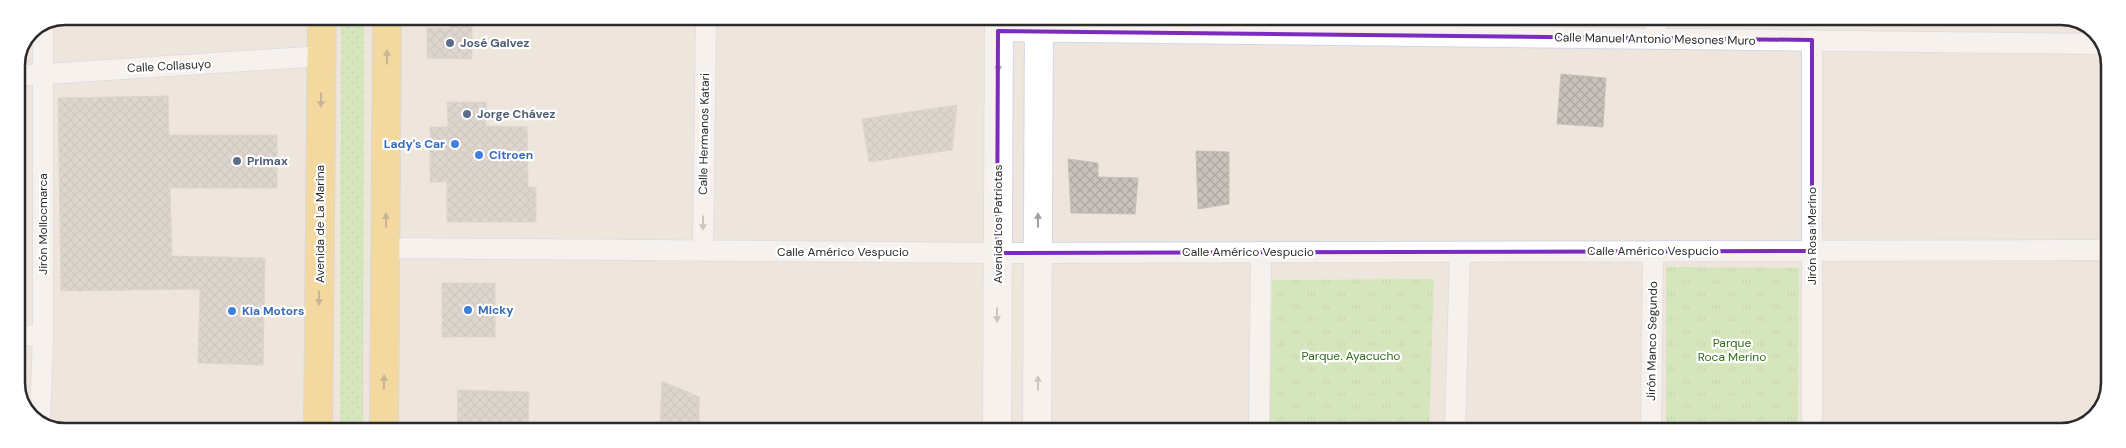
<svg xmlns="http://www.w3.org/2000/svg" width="2126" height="448" viewBox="0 0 2126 448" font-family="'DM Sans',sans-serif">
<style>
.grass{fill:url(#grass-dots)}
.park{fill:url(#park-tufts)}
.building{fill:url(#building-cross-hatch);stroke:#c9c1b6}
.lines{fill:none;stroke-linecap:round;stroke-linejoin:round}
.street-casing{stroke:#d2d6e5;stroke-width:22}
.secondary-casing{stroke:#d2d6e5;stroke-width:30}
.primary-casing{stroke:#c8c8c8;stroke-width:30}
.street{stroke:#fff;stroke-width:20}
.secondary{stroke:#fff;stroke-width:28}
.primary{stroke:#f8c857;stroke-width:28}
.oneway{fill:#927a41}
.oneway2{fill:#a0a0a0}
.marked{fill:none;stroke:#7b2cbf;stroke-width:4;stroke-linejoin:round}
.service-dot{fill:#5c6f8a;stroke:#fff;stroke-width:2}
.shop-dot{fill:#3f7fe0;stroke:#fff;stroke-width:2}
.labels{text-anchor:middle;stroke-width:4.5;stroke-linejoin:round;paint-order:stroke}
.street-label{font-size:12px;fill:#2b2b2b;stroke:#fff}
.service-label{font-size:12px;font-weight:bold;fill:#4e5e75;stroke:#fff;text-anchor:start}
.shop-label{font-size:12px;font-weight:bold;fill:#366cbe;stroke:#fff;text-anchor:start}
.park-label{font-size:12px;fill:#2e6d16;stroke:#fff}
.rim{fill:none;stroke:#2b2b2b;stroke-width:2.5}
</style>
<defs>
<pattern id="grass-dots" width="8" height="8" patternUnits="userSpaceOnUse" patternTransform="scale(1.25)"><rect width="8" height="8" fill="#b7e796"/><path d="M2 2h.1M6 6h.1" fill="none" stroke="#9ec681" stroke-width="1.8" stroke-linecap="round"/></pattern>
<pattern id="park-tufts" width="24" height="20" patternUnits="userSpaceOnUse" patternTransform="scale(1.25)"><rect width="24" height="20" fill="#b7e796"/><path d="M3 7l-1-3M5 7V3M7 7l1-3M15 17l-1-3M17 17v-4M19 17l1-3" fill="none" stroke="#9ec681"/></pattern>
<pattern id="building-cross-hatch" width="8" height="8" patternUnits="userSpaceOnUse" patternTransform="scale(1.25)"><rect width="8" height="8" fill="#c9c2bc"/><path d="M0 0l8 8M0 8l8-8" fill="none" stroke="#ada7a2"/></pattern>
</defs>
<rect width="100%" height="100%" fill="#eee5dd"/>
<path class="grass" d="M341 16H364L363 431H340Z"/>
<path class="park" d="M1684 17H2070L2083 24 1684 25Z
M1666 267 1799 268 1798 432H1666Z
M1434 279 1429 431H1269L1272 280Z"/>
<path class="building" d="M451 16H472V59L427 58V28H450Z
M1561 74 1606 78 1603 127 1557 124Z
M168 96 169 135H277V188H170L172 256 265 258 263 365 198 363 200 289 61 291 58 98Z
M447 102H486V126L527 127 528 187H536V222H447V182H430V127H448Z
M957 105 952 150 869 162 862 119Z
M1196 151 1229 152V204L1198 209Z
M1068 159 1098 163V177L1138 178 1135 214 1071 213Z
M442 283H495V337H442Z
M662 381 699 397V431H660Z
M458 390 529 392 528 431H457Z"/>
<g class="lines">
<defs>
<path id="street" d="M998 31 2102 44
M1256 34V17
M1446 36V17
M1655 39 1656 17
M16 76 322 56
M386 248 997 253 2109 250
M703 251 706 17
M17 336 43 335
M40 423 43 335V25
M1259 431 1261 252
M1455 431 1460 252
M1651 432 1653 251
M1812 432V40"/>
<path id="secondary" d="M997 431 999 17
M1037 431 1039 17"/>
<path id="primary" d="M318 431 322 16
M384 431 387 16"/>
</defs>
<use href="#street" class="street-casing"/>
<use href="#secondary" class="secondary-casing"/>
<use href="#primary" class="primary-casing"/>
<use href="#street" class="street"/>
<use href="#secondary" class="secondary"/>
<use href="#primary" class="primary"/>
</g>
<defs><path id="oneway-solid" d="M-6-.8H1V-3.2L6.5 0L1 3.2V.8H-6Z" transform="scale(1.25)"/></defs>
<g class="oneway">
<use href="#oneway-solid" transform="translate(387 57) rotate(-90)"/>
<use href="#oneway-solid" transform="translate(321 100) rotate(91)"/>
<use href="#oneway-solid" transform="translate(386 220) rotate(-90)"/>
<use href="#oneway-solid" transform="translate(319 298) rotate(90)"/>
<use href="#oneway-solid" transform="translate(384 382) rotate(-89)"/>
</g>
<g class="oneway2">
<use href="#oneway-solid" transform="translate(998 65) rotate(90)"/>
<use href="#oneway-solid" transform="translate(1038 220) rotate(-90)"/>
<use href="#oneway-solid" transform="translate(703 223) rotate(91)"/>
<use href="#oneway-solid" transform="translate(997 315) rotate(90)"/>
<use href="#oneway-solid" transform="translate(1038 383) rotate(-90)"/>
</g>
<path d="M0 0H2126V448H0ZM998 31 1812 40V251L997 253Z" fill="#eee5dd" fill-opacity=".55" fill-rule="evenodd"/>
<path class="marked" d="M998 31 1812 40V251L997 253Z"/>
<g class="service-dot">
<circle cx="450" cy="43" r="5"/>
<circle cx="467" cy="114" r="5"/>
<circle cx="237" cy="161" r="5"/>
</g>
<g class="shop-dot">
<circle cx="455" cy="144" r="5"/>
<circle cx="479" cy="155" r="5"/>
<circle cx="468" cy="310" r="5"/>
<circle cx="232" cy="311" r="5"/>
</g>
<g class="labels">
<g class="street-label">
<text transform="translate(1655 39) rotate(1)" y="4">Calle Manuel Antonio Mesones Muro</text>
<text transform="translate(169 66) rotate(-3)" y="4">Calle Collasuyo</text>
<text transform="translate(704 134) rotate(-89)" y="4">Calle Hermanos Katari</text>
<text transform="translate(43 224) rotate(-90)" y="4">Jirón Mollocmarca</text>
<text transform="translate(320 224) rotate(-90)" y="4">Avenida de La Marina</text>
<text transform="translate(998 224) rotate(-90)" y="4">Avenida Los Patriotas</text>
<text transform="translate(1812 236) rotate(-90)" y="4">Jirón Rosa Merino</text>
<text x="1653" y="255">Calle Américo Vespucio</text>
<text x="843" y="256">Calle Américo Vespucio</text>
<text x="1248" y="256">Calle Américo Vespucio</text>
<text transform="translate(1652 341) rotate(-89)" y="4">Jirón Manco Segundo</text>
</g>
<g class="service-label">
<text x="460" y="47">José Galvez</text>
<text x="477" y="118">Jorge Chávez</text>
<text x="247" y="165">Primax</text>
</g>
<g class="shop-label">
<text x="445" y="148" text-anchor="end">Lady's Car</text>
<text x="489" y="159">Citroen</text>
<text x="478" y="314">Micky</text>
<text x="242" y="315">Kia Motors</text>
</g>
<g class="park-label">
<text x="1732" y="347">Parque<tspan x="1732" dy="14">Roca Merino</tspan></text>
<text x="1351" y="360">Parque. Ayacucho</text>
</g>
</g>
<path d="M0 0H2126V448H0ZM65 25H2061A40 40 0 0 1 2101 65V383A40 40 0 0 1 2061 423H65A40 40 0 0 1 25 383V65A40 40 0 0 1 65 25Z" fill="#fff" fill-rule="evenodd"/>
<path class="rim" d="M65 25H2061A40 40 0 0 1 2101 65V383A40 40 0 0 1 2061 423H65A40 40 0 0 1 25 383V65A40 40 0 0 1 65 25Z"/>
</svg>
